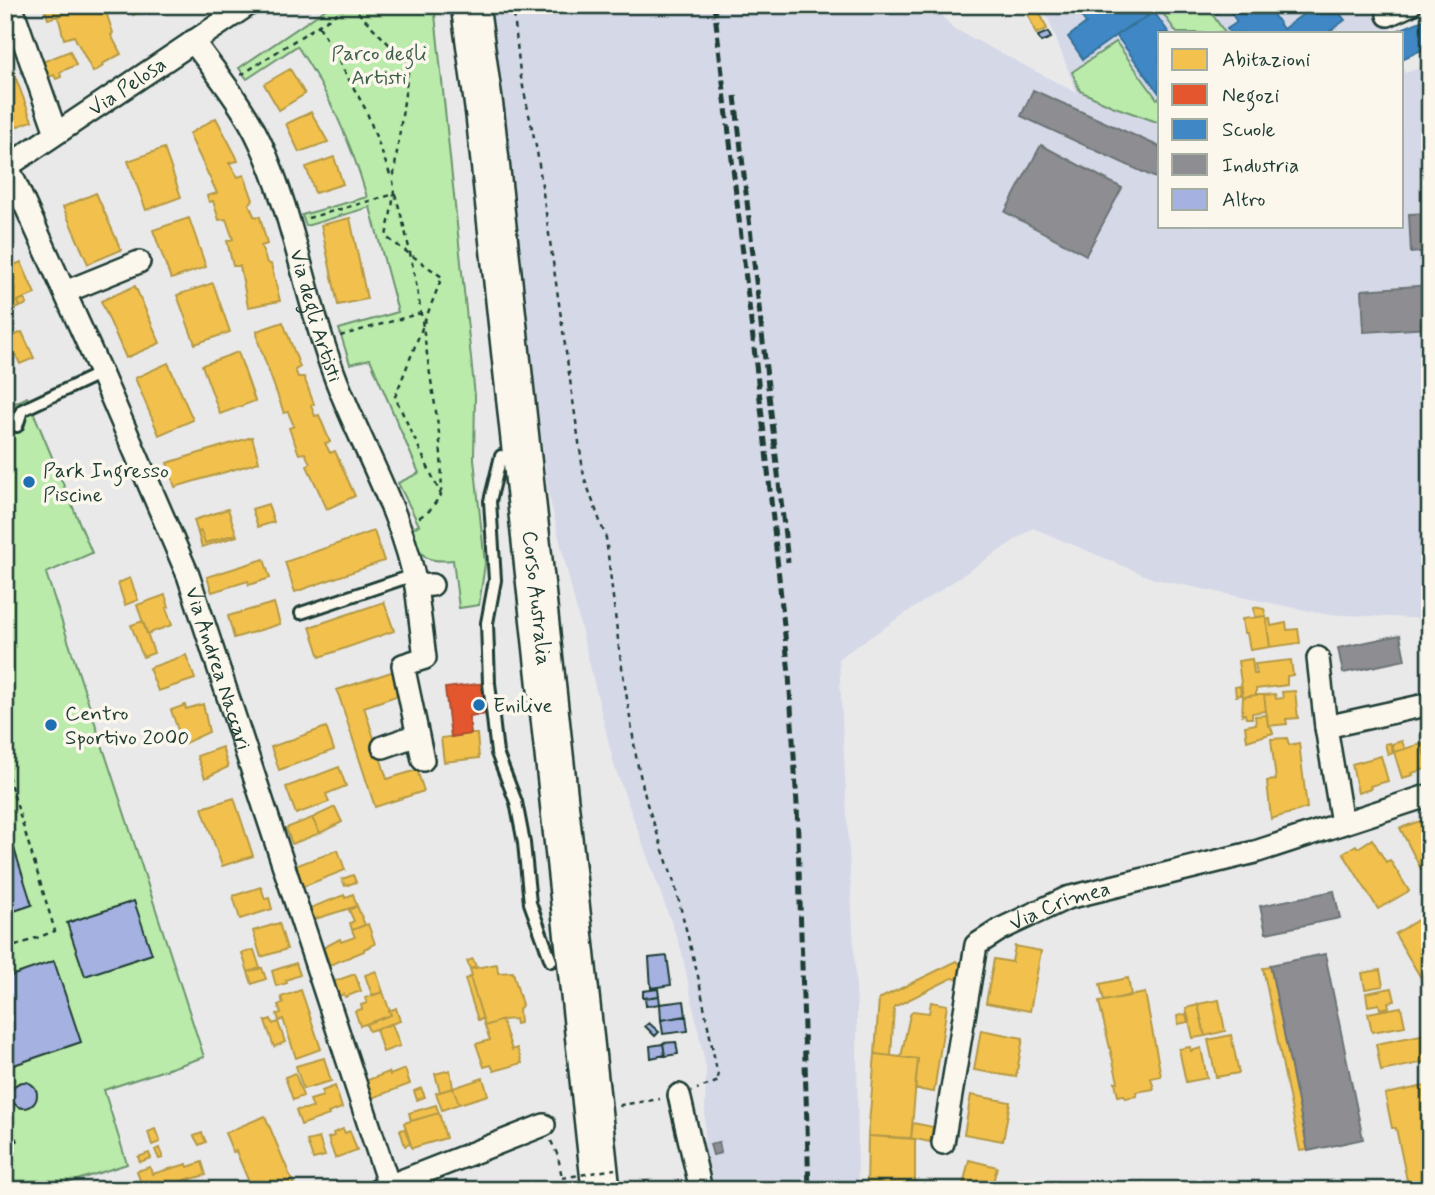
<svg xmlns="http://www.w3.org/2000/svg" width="1435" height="1195" viewBox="0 0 1435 1195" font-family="Mynerve,sans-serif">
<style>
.built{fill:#d5d8e7}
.green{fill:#baebaa;stroke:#6c946f;stroke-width:2}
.homes{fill:#f2c14e;stroke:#b39946;stroke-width:2}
.shops{fill:#e4572e;stroke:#a94f30;stroke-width:2}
.schools{fill:#3f88c5;stroke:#35729a;stroke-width:2}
.industry{fill:#8d8d92;stroke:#6c7576;stroke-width:2}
.building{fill:#a4b1e1;stroke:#1f3d34;stroke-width:2}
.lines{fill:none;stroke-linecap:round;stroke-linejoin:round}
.lane-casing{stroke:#1f3d34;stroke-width:16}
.street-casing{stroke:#1f3d34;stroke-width:26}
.highway-casing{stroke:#1f3d34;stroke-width:42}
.path{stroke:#1f3d34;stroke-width:2.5;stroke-dasharray:5 5;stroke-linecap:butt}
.lane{stroke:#fbf7ec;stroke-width:10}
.street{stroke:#fbf7ec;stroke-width:21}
.highway{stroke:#fbf7ec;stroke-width:37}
.rail{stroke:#1f3d34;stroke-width:5;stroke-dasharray:10 5;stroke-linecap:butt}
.path-bridge{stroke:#1f3d34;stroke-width:2.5;stroke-dasharray:5 5;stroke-linecap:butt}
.poi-dot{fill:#1f6fb2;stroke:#fbf7ec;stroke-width:2.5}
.labels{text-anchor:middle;stroke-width:7;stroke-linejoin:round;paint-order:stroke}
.park-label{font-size:21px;fill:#3e604c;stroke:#fbf7ec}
.street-label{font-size:21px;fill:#1f3d34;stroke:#fbf7ec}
.poi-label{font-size:21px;fill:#1f3d34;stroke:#fbf7ec;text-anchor:start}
</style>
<rect width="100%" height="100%" fill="#eae9ea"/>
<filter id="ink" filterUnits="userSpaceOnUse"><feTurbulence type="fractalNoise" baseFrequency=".0143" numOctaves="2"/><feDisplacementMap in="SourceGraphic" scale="14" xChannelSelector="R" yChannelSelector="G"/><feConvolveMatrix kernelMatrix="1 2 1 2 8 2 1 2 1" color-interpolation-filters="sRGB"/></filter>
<g filter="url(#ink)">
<path class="built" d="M489 5H933L953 28 1077 93 1043 5H1380L1392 33H1160V226H1402V64L1405 73 1430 64V619L1324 614 1154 579 1033 528 839 658 857 1006 858 1190H713L704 1156 706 1068 681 949 614 765 548 492Z"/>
<path class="green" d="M332 5H434L475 396 474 459 485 564 479 605 459 608 453 560C422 563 422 556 409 530L419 525 398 483 419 473 370 359 350 364 339 329 398 312 370 207 306 226 302 215 367 197C351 142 329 93 297 46L247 79 239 68Z
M1157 5H1206L1225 33H1177Z
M1116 42 1157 99 1160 97V123L1112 106 1080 91 1072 72Z
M27 397 92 553 46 573 204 1057 104 1090 127 1164 46 1190H5V408Z"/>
<path class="homes" d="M57 5H91L48 19 45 10Z
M91 5H98L101 14 106 12 113 33 111 35 121 54 102 64 103 66 93 72 74 36 64 39 58 16Z
M129 5H153L133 15Z
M1024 5H1037L1047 29 1036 34Z
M70 51 76 65 60 72 61 77 56 79 54 75 43 79 37 64Z
M12 68 32 121 5 131V70Z
M290 69 305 94 279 110 264 84Z
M311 112 328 142 299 152 286 124Z
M216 118 236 156 238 161 229 163 238 177 244 175 253 200 249 204 254 216 260 217 267 244 261 246 267 263 271 264 280 301 248 307 240 266H233L227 241 233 239 226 219 219 220 213 201 209 202 207 196 217 193 189 134Z
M164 148 181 197 146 210 128 161Z
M334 157 343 184 315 193 306 167Z
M96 193 121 250 88 264 63 207Z
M5 211 13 223 5 227Z
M189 218 206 267 171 279 153 230Z
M350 218 367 299 338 305 321 225Z
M21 262 35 294 18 301 20 307 10 312 5 301V269Z
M213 283 230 332 195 344 177 295Z
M135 286 160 343 126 358 101 301Z
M24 298 27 304 20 307 18 301Z
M283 322 300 367 295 370 298 377H304L314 404 311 406 315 416 319 415 330 442 325 443 330 453 335 451 355 496 327 509 307 466 310 463 305 453 299 454 289 428 294 426 288 412 284 413 258 341 257 331Z
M22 332 34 358 20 364 8 338Z
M238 352 255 401 220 414 202 365Z
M168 363 193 420 159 435 135 378Z
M252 437 259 462 175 487 167 463Z
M268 504 274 522 258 527 252 509Z
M228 509 237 536 202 547 194 520Z
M201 531 205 543 236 534 237 536 202 547 198 532Z
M374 531 384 561 295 592 285 562Z
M264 559 270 578 249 585 248 581 212 592 207 577Z
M130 578 138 600 125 605 118 583Z
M165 595 169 607 166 608 172 625 147 634 137 605Z
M384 602 394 631 320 657 310 627Z
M274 603 280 624 234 638 228 616Z
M1254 607 1264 609 1266 616 1255 617Z
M1266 616 1270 647 1250 650 1247 633H1244L1242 619Z
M1270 619 1271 626 1286 623 1287 630 1298 629 1300 643 1270 647 1266 620Z
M143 621 154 653 143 657 131 625Z
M186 655 195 679 158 691 149 668Z
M1252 659 1254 674H1257L1255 664 1291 660 1293 675 1287 676V685L1256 689V695L1243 697 1238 661Z
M394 671 402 694 364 707 387 779 417 770 424 791 375 807 337 690Z
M1240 686 1241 695 1236 696 1235 687Z
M1295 691 1298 718 1286 719 1287 724 1268 726 1264 695 1275 694 1276 699 1283 698 1282 692Z
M1256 695H1264L1266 711 1252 713V718H1246L1245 714 1242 715 1243 697Z
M203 704 209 732 183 744 171 710 185 705 186 709Z
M1267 715 1268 726 1270 725 1273 733 1247 741 1245 726 1256 724 1255 716Z
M326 727 334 750 279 770 271 747Z
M471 734H477L479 758 444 762 441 738Z
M1287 738 1289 745 1299 743 1307 808 1271 819 1267 781 1276 780 1271 739Z
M1402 741 1405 749 1394 752 1392 744Z
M1428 742 1430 759 1426 760 1421 744Z
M1390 743 1393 753 1388 755 1385 744Z
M1421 744 1429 768 1412 773 1413 775 1402 778 1394 752Z
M222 747 228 767 205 778 197 756Z
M1381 756 1388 781 1370 786 1371 789 1358 793 1352 764Z
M339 767 346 786 326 794 329 802 296 814 286 787Z
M234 798 253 856 222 866 202 808Z
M335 807 342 822 320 833 312 818Z
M312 818 320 833 292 844 286 828Z
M1426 819 1430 826V875L1425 877 1400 828Z
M1372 839 1386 862 1390 860 1409 891 1378 909 1343 853 1356 845 1358 848Z
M338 850 345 870 302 887 298 878 293 873 297 872 295 866Z
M353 875 356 882 345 886 342 879Z
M261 887 265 899 269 898 272 909 240 919 233 896Z
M353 894 357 906 315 919 310 908 344 895 345 898Z
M357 906 365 925 352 930 350 923 354 921 349 910Z
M1421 918 1430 933V972L1421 978 1395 934Z
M279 923 287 949 261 957 253 931Z
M368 924 375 944 364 949V951L330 965 323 948 340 939 341 942 355 937 352 930Z
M1015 946 1041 951 1030 1011 986 1003 994 959 1012 962Z
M254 950 260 968 248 972 242 953Z
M473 959 476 967 470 969 467 961Z
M957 961 961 965 958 979 952 978 894 1007 891 1056 875 1054 879 999Z
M296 963 300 975 286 980 287 983 276 986 272 971Z
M497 964 498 973 513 972 522 1005 519 1010 520 1023 516 1024 515 1019 502 1020 485 1026 470 977 472 976 470 969Z
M1271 967 1308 1150 1300 1151 1263 968Z
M262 968 266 979 252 984 248 972Z
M1380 970 1383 986 1365 989 1362 973Z
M376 971 383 992 372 995 365 975Z
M355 974 361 991 345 997 344 994 337 997 332 982Z
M470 977 483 1019 478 1020 465 979Z
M1128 978 1131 995 1104 1001 1100 984Z
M1392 988 1395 1001 1388 1002 1389 1007 1380 1009 1379 1004 1368 1006 1366 993Z
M301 990 321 1049 296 1058 283 1019 279 1021 277 1014 281 1013 278 1005 283 1003 281 997Z
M383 992 391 1015 360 1026 355 1011 362 1009 361 1005 367 1003 365 998Z
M1145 993 1161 1076 1151 1078 1154 1089 1136 1092 1137 1096 1125 1098 1124 1095 1118 1096 1115 1082H1118L1099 1002Z
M1219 1000 1225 1031 1205 1036 1198 1004Z
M931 1002 947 1005 934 1092 915 1089 918 1059 901 1057 910 1015 913 1011 929 1013Z
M1198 1005 1205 1036 1193 1038 1186 1008Z
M1401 1007 1405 1026 1372 1032 1368 1013Z
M396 1008 400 1021 369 1031 366 1024 391 1015 389 1011Z
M1186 1014 1188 1022 1178 1024 1177 1016Z
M271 1019 273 1024 278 1022 285 1042 274 1047 265 1021Z
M502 1020 512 1050 517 1048 522 1063 494 1071 491 1065 484 1067 476 1044 490 1040 485 1026Z
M392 1024 400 1046 383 1052 376 1029Z
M981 1030 1023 1038 1016 1077 974 1070Z
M1426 1034 1428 1045 1430 1044V1061L1381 1071 1376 1044Z
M1231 1035 1239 1073 1216 1077 1208 1040Z
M1190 1047 1191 1051 1201 1048 1207 1078 1186 1082 1179 1049Z
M875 1054 918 1059 911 1138 868 1136Z
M324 1058 331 1081 303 1089 296 1066Z
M405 1069 410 1084 372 1098 365 1081 389 1072 390 1075Z
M450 1070 453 1088 440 1092 435 1074Z
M295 1073 303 1096 293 1100 285 1077Z
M483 1078 488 1095 459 1104 453 1088Z
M1430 1085V1190H1409L1396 1128H1392L1385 1094Z
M335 1086 342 1108 328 1113 329 1115 301 1125 296 1110 313 1108 310 1100 323 1096 322 1091Z
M421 1088 425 1097 417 1100 414 1091Z
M453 1088 459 1104 442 1110 436 1093Z
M971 1095 1010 1102 1003 1141 964 1134Z
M436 1105 439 1113 411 1121 409 1113Z
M439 1113 446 1138 412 1148 404 1123Z
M265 1116 296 1190H248L251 1187 236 1151 233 1152 225 1133Z
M913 1123 933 1127 930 1142 911 1138Z
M155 1129 160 1142 152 1145 148 1132Z
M343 1129 345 1133 350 1131 357 1150 335 1158 328 1138 334 1136 333 1133Z
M405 1129 410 1144 405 1146 400 1130Z
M202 1133 206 1142 199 1145 194 1136Z
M868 1136 915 1139V1190H867Z
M319 1138 325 1156 313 1159 307 1141Z
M159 1148 163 1158 159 1159 155 1150Z
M149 1153 151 1158 140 1162 138 1157Z
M969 1160 997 1167 991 1190H962Z
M202 1162 206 1175 172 1184 174 1190H143L137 1171 150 1167 152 1174 187 1164 188 1167Z
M191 1178 192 1183 181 1186 182 1190H174L172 1184Z"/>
<path class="shops" d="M493 682 497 713 469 716 471 734 451 737 445 688Z"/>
<path class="schools" d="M1073 5H1141L1148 16 1133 26 1132 24 1083 59 1068 37 1086 23Z
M1210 5H1267L1283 29 1306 12 1303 8 1307 5H1345L1338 11 1345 20 1330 31 1331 33H1230L1227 29 1237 22 1227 7 1217 14Z
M1154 12 1169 33H1160L1159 93 1116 35Z
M1423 20 1430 35V46L1402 59V33H1392Z
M1430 80V97L1424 83Z"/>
<path class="industry" d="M1033 90 1160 147V180L1021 116Z
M1041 145 1122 188 1086 255 1005 212Z
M1430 213V251L1411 253 1409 214Z
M1430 285V328L1364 332 1362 290Z
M1400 635 1405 660 1343 673 1338 648Z
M1334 891 1340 918 1266 933 1260 906Z
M1325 954 1363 1139 1308 1151 1270 965Z
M719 1142 721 1153 713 1155 710 1144Z"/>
<path class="building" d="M1048 32 1051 38 1041 42 1038 36Z
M5 820 32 905 5 914Z
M134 901 152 954 85 976 67 923Z
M5 923 13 946 5 949Z
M667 956 671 985 651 988 649 958Z
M54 961 81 1042 5 1068V978Z
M658 989 659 996 643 998V991Z
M659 996 660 1004 646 1006 645 998Z
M684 1001 686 1016 661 1020 660 1004Z
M686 1016 688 1031 663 1034 661 1020Z
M649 1023 659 1032 655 1036 645 1026Z
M676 1042 678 1054 665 1056 663 1043Z
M663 1044 665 1055 651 1058 650 1046Z
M11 1095a13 13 0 1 1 26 0a13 13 0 1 1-26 0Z"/>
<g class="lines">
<defs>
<path id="lane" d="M17 426 22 410 101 373
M501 456 490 501 495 580 487 623 489 683 497 753 516 802 524 843 530 903 551 961
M301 613 414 575"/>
<g id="street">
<path d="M11 5 56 133"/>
<path d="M1388 15 1410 5"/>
<path id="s1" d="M193 41C216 73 243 105 260 142 294 216 305 298 334 374 360 445 402 511 416 586L432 585"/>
<path id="s2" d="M8 167 101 373 188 575 389 1186"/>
<path id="s3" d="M5 168 248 5"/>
<path d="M65 292 139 262"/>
<path d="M416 586 425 658 403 665 423 760"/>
<path d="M1318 658 1326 727"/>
<path d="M383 747 417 735"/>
<path d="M1342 823 1326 727 1430 704"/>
<path d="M679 1095 701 1190"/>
<path id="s4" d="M943 1143 976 945 1001 929 1067 898 1255 852 1430 795"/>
<path d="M378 1190 544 1125"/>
</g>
<g id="highway">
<path id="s5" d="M470 5 485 115 601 1190"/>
</g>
</defs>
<use href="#lane" class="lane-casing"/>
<use href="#street" class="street-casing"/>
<use href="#highway" class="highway-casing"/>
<path class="path" d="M351 5 409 65 393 181C396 198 389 218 386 237L442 277 395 397 441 495 429 511 417 519
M513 5 520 73 537 151 584 477 606 538 619 648 637 762 647 804 674 882 698 976 719 1081 697 1089
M319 26 366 110 391 177
M241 75 350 5
M308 218 395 194C413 252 421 314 430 374 436 412 444 453 441 492
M340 336 421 313
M5 766 55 931 5 950
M620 1107 621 1105 660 1099
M5 1110 17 1141 5 1144
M551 1141 558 1156 562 1178"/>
<use href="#lane" class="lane"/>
<use href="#street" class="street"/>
<use href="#highway" class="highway"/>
<path class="rail" d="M714 5 765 442 789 674 797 805 809 1190
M735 96 788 562"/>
<path class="path-bridge" d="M562 1178 615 1169"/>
</g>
</g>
<g class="poi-dot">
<circle cx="29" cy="482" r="7"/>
<circle cx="479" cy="705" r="7"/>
<circle cx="51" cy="725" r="7"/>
</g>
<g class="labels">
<g class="park-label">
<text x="379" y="60">Parco degli<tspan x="379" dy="24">Artisti</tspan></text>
</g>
<g class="street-label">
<text dy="7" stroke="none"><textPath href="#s3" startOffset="147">Via Pelosa</textPath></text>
<text dy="7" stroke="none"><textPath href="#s1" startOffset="304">Via degli Artisti</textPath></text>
<text dy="7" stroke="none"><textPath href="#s5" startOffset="597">Corso Australia</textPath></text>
<text dy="7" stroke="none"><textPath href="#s2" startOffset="544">Via Andrea Naccari</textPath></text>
<text dy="7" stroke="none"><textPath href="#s4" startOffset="294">Via Crimea</textPath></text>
</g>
<g class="poi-label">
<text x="43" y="477">Park Ingresso<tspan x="43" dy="24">Piscine</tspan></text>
<text x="493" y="712">Enilive</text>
<text x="65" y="720">Centro<tspan x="65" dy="24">Sportivo 2000</tspan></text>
</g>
</g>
<rect width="1435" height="1195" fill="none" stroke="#fbf7ec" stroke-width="28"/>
<rect x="14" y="14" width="1407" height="1167" fill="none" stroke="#1f3d34" stroke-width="2.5" filter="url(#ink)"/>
<rect x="1158" y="32" width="245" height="196" fill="#fbf7ec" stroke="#a3ada2" stroke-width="2"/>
<rect x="1172" y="49" width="35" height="21" fill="#f2c14e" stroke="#a3ada2" stroke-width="2"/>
<text x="1222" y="66" font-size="21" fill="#1f3d34">Abitazioni</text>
<rect x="1172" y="84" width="35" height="21" fill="#e4572e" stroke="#a3ada2" stroke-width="2"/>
<text x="1222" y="102" font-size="21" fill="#1f3d34">Negozi</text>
<rect x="1172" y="119" width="35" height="21" fill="#3f88c5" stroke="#a3ada2" stroke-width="2"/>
<text x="1222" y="136" font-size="21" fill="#1f3d34">Scuole</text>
<rect x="1172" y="154" width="35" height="21" fill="#8d8d92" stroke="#a3ada2" stroke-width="2"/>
<text x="1222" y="172" font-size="21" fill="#1f3d34">Industria</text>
<rect x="1172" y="189" width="35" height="21" fill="#a4b1e1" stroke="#a3ada2" stroke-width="2"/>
<text x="1222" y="206" font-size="21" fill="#1f3d34">Altro</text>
</svg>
